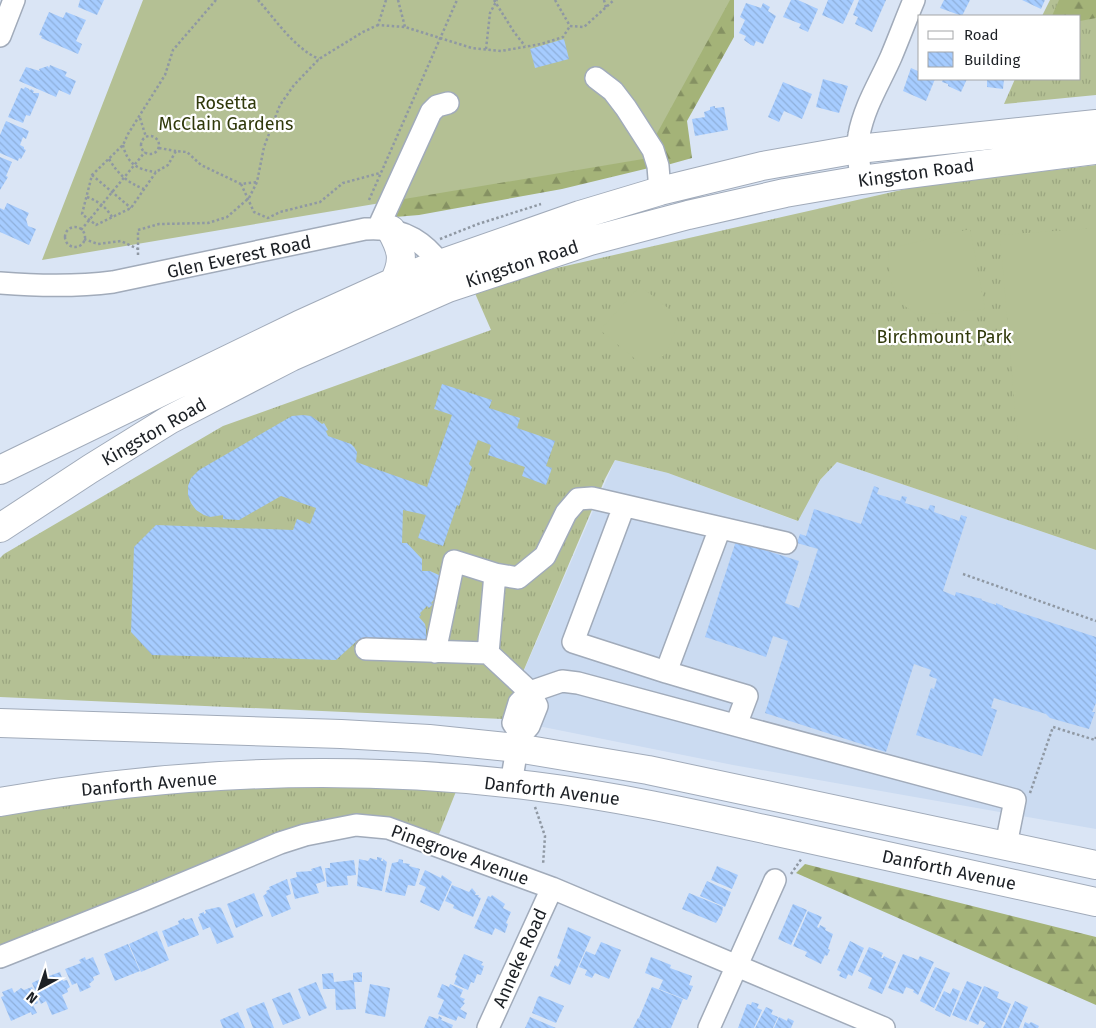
<svg xmlns="http://www.w3.org/2000/svg" width="1096" height="1028" viewBox="0 0 1096 1028" font-family="'Fira Sans',sans-serif">
<style>
.built{fill:#cbdbf1}
.grass{fill:url(#grass-tufts)}
.forest{fill:url(#forest-firs)}
.garden{fill:#b4c094}
.building{fill:url(#building-back-hatch)}
.lines{fill:none;stroke-linecap:round;stroke-linejoin:round}
.minor-casing{stroke:#a1abba;stroke-width:24}
.major-casing{stroke:#a1abba;stroke-width:30}
.path{stroke:#8f98a3;stroke-width:2.5;stroke-dasharray:2.5 2.5;stroke-linecap:butt}
.minor{stroke:#fff;stroke-width:21}
.major{stroke:#fff;stroke-width:28}
.labels{text-anchor:middle;stroke-width:4.5;stroke-linejoin:round;paint-order:stroke}
.park-label{font-size:18px;fill:#30390b;stroke:#fff}
.street-label{font-size:18px;fill:#1c2025;stroke:#fff}
</style>
<defs>
<pattern id="grass-tufts" width="24" height="20" patternUnits="userSpaceOnUse" patternTransform="scale(1.25)"><rect width="24" height="20" fill="#b4c094"/><path d="M3 7l-1-3M5 7V3M7 7l1-3M15 17l-1-3M17 17v-4M19 17l1-3" fill="none" stroke="#9aa57f"/></pattern>
<pattern id="forest-firs" width="22" height="20" patternUnits="userSpaceOnUse" patternTransform="scale(1.25)"><rect width="22" height="20" fill="#a4b378"/><path d="M5 1l3.5 6h-7zM16 11l3.5 6h-7z" fill="#859162"/></pattern>
<pattern id="building-back-hatch" width="6" height="6" patternUnits="userSpaceOnUse" patternTransform="scale(1.25)"><rect width="6" height="6" fill="#a6ccff"/><path d="M-1 5l2 2M0 0l6 6M5-1l2 2" fill="none" stroke="#8eafda"/></pattern>
</defs>
<rect width="100%" height="100%" fill="#dae5f5"/>
<path class="built" d="M615 460 668 473 797 521 820 480 837 462 1096 550V829L733 765 503 719Z"/>
<path class="grass" d="M1050 0H1096V95L1004 104 1015 79H1080V16H1042Z
M1096 165V550L837 462 820 480 798 521 668 473 615 460 605 479 503 719 0 697V558L4 554 223 426 491 330 474 291 499 281 919 186Z
M258 784 457 789 439 834 393 821 347 817 286 829 0 946V813L51 804Z"/>
<path class="forest" d="M626 0H734V37L687 121 692 158 667 165 609 65Z
M1059 0H1096V18L1080 21V16H1052Z
M631 130 649 168 562 189 419 215 395 217 394 213 399 199Z
M805 864 1096 937V1005L796 873Z"/>
<path class="garden" d="M143 0H730L643 159 42 260Z
M1096 228V438L1018 444 1000 235Z
M970 229 985 309 917 315 898 301 890 278 888 249Z
M640 286 669 309 677 326 666 354 645 367 600 330Z"/>
<path class="building" d="M80 0H104L97 15 78 7Z
M791 0H798L818 9 808 32 799 28 801 24 783 17Z
M828 0H854L843 24 822 15Z
M859 0H886L872 32 855 24 858 17 853 15Z
M944 0H970L962 16 940 8Z
M1022 0H1045L1041 9Z
M746 3 761 8 763 3 770 7 768 11 776 16 763 44 756 41 754 46 751 45 744 40 746 36 739 33 745 20 740 17Z
M49 12 63 18 66 12 86 20 76 41 82 44 78 54 41 38 42 36 39 35Z
M564 39 569 59 535 68 530 49Z
M50 65 67 72 65 76 76 81 70 95 59 90 56 97 19 81 26 67 40 71 39 69 48 66 49 68Z
M911 68 920 72V79H935L926 101 903 91Z
M823 79 848 86 839 113 816 107Z
M943 79H967L961 92 948 86V84L942 82Z
M987 79H1004L1003 89 987 87Z
M783 82 812 94 802 119 784 111 779 122 768 117Z
M25 87 29 89 30 91 31 89 34 91 33 93H39V95L30 116 26 115 23 123 8 117 21 88 24 89Z
M715 106V108L724 107 728 130 695 136 692 119 705 117 704 112 710 110V107Z
M6 121 29 131 26 139 23 137 20 145 24 147V149L26 150 21 159 19 158 18 161 0 153V135Z
M0 157 12 162 6 176 8 177 0 190Z
M7 203 29 213 26 219 28 226 36 229 29 245 0 232V208L4 210Z
M442 384 492 400 489 408 520 418 517 428 555 441 546 466 552 468 546 485 522 476 525 467 488 455 491 445 478 440 469 464 472 467 459 506 457 505 443 546 418 538 426 515 403 510 402 543H407L422 559V571H430L441 576 437 596 431 603 433 604 429 608 427 606 420 613 421 615 419 617 425 624 426 629V646L358 640 336 660 152 655 131 632 134 547 156 525 293 530 297 519 310 524 316 508 281 496 239 520 223 519V515L210 517 204 515 196 510 191 503 188 495V486L191 478 199 470 292 416 303 415 311 416 322 424 324 423 328 430 326 431 328 436 351 444 354 447 357 452 356 462 427 487 452 415 434 409Z
M874 486 879 488 877 494 900 501 902 496 907 497 905 503 928 510 930 505 935 506 934 512 959 521 961 515 967 517 943 591 955 596 956 592 974 597 982 599 981 600 996 605V603L1003 606V607L1096 637V703L1092 712H1095L1089 729 1050 718 1046 714 994 698 991 708 997 710 982 756 916 735 931 688 934 689 937 679 929 676 931 670 914 664 886 752 765 713 788 641 773 636 766 657 705 637 736 541 799 561 785 603 799 608 818 549 797 543 800 534 806 536 814 509 861 524Z
M377 857 382 858 381 861H383V859L387 862 382 891 357 886 359 859 368 861 370 858 377 860Z
M399 859 403 860V863L410 864 409 866 420 869 415 886 408 885 405 896 385 892 392 863 398 862Z
M354 860 356 875 347 876 348 885 327 887 325 868H330V863Z
M321 866 325 881 316 884 319 893 295 899 290 879 297 877 296 872 312 871 311 869Z
M717 866 738 875 732 889 711 880Z
M425 870 441 878 442 875 452 882 439 911 420 902 426 887 419 884Z
M287 879 291 894 286 896 291 909 272 917 263 896 267 893 266 891 270 889 269 887Z
M707 881 731 892 725 907 700 896Z
M452 885 469 892 472 888 476 893 475 895H479L478 897 481 898 473 917 453 908 454 905 445 901Z
M254 893 263 916 236 928 227 904Z
M689 893 723 907 722 913 716 923 682 909Z
M492 895 505 904 503 908 511 912 506 923 508 924 505 933 495 928 492 935 474 928 488 896 491 897Z
M793 904 807 910 791 945 778 939Z
M219 907 221 908 234 937 217 944 210 927 203 930 198 917 200 916 199 914 204 912V914L206 913 205 910Z
M808 911 822 917 817 927 819 928 820 925 826 928 825 930 833 934 828 949 830 950 827 956 825 955 821 964 805 956 807 952 793 946Z
M184 918 185 920 192 918 199 935 168 947 162 931 179 924 178 921Z
M568 927 591 937 570 985 550 976 555 965 558 967 561 960 557 958Z
M157 931 169 960 141 972 129 944Z
M850 941 864 948 852 976 848 974 846 979 839 976 841 972 837 970Z
M601 942 621 950 609 979 595 973 592 978 585 975 587 970 579 967 586 951 595 955Z
M128 944 140 971 115 981 104 954Z
M869 947 883 953 881 958H883L884 956 896 962 882 994 868 988 872 978 858 971Z
M464 954 483 962 481 965 484 966 481 975 477 974 474 983 471 982 468 990 454 984 457 976 455 975Z
M903 954 918 960 920 956 934 962 918 995 913 992 914 990 906 987 903 994 888 988Z
M85 957 86 960 93 957 100 974 93 977 94 980 89 984 91 987 80 992 77 983 72 985 65 969 81 963 79 960Z
M651 957 671 965 670 968 692 976 689 985 693 986 687 1000 659 989 663 980 645 973Z
M935 967 950 973 934 1008 920 1001Z
M60 972 63 981 67 980 70 987 67 989 68 992 62 995 68 1009 52 1015 46 1001 41 1004 32 983 42 978V976L47 974 49 976Z
M362 972V982H354L356 1009 336 1010 335 989H323L322 974 333 973 334 982 353 980V973Z
M967 981 982 987 966 1021 952 1015Z
M316 982 327 1008 309 1016 298 989Z
M370 984 390 988 385 1017 365 1013Z
M442 984 449 987 450 984 463 990 460 997 465 999 463 1002 465 1003 460 1009 467 1013 465 1019 458 1016 456 1021 438 1014 444 1000 437 997Z
M984 986 999 992 997 998 1011 1004 1001 1028H983L986 1023 980 1020 978 1025 969 1021Z
M32 987 38 1003 33 1005 37 1013 32 1015 31 1012 11 1021 1 997 4 996 2 992 12 988 14 993 21 988 24 990Z
M652 987 683 999 671 1028H633L638 1018 652 1023 639 1018Z
M953 988 960 991 950 1017 935 1010 944 991 950 994Z
M290 992 301 1018 283 1025 272 999Z
M540 996 564 1006 556 1023 532 1013 538 997Z
M1015 1001 1028 1007 1019 1028H1003Z
M264 1002 274 1028H253L246 1009Z
M752 1002 759 1004 757 1008 762 1010 754 1028H738L747 1004 751 1005Z
M766 1007 773 1010 771 1014 778 1017 773 1028H755Z
M238 1012 245 1028H223L220 1020Z
M429 1016 438 1019 439 1016 442 1018 441 1020 453 1025 452 1028H424Z
M530 1017 556 1028H525Z
M779 1017 787 1021 788 1018 794 1021 791 1028H774Z
M1025 1022 1029 1024 1031 1022 1039 1026 1038 1028H1023Z"/>
<g class="lines">
<defs>
<path id="minor" d="M0 36 14 0
M596 78 613 91 626 108 653 150 658 166 660 191
M861 180C860 165 856 149 859 135 864 107 880 82 891 57 899 38 906 19 914 0
M378 228 431 112 437 106 448 103
M0 283C38 286 75 287 113 282L365 229C404 226 428 243 448 275
M624 506 573 642 666 672
M720 528 666 672 747 696 736 725
M366 649 488 653 530 692 537 706 529 726 521 735 517 748 511 784
M435 652 454 561 495 574 518 578 545 556 566 513 578 499 592 498 786 543
M488 653 495 574
M521 735 513 723 519 703 530 692 562 681 578 683 1015 800 1006 845
M0 957 141 901 280 843 305 835 356 825 388 828 552 888 884 1028
M488 1028 552 888
M709 1028 775 880"/>
<path id="major" d="M391 230C402 250 405 260 394 282
M0 470 299 325 394 282 426 269 580 215 660 191 762 166 858 149 1096 124
M0 528 90 469 169 420 291 357 448 288 590 241 688 215 785 193 861 180 1096 150
M0 723 341 734 429 739 517 748 648 770 1096 865
M0 802C175 771 356 764 533 786 622 797 709 817 796 836 896 858 996 880 1096 902"/>
</defs>
<use href="#minor" class="minor-casing"/>
<use href="#major" class="major-casing"/>
<path class="path" d="M216 0 173 50 165 75 128 134 123 145 92 175 82 214 96 225 131 208 156 172 168 165 176 151 187 152 201 165 241 184 257 182
M258 0C276 20 294 48 319 59
M386 0 378 25 405 27 472 48 501 51 541 44 563 37 570 26
M398 0 405 27
M494 0 514 32 525 46
M555 0 570 26
M604 0 606 8
M570 26 584 27 614 0
M486 49 490 13 497 0
M140 118 146 137
M141 145a9 9 0 1 1 18 0a9 9 0 1 1-18 0Z
M123 145C127 163 137 170 156 172
M159 148 176 151
M109 159C118 174 128 183 144 189
M92 175 131 208
M241 184 254 212 268 218 280 212 320 202 343 183 380 173
M87 197C98 201 106 207 112 217
M369 200 457 0
M65 237a10 10 0 1 1 20 0a10 10 0 1 1-20 0Z
M81 230 145 152
M84 239 98 244 121 241 138 249
M440 239 478 224 541 204
M138 255V230L159 224 208 223 227 217 249 198 257 182 264 147 275 118 280 105 294 85 319 59 363 32 378 25
M963 574 1096 621
M1030 793 1053 727 1095 740 1096 737
M535 807 545 836 543 865
M791 874 802 858"/>
<use href="#minor" class="minor"/>
<use href="#major" class="major"/>
</g>
<g class="labels">
<g class="park-label">
<text x="226" y="109">Rosetta<tspan x="226" dy="21">McClain Gardens</tspan></text>
<text x="944" y="343">Birchmount Park</text>
</g>
<g class="street-label">
<text transform="translate(916 173) rotate(-8)" y="6">Kingston Road</text>
<text transform="translate(239 257) rotate(-12)" y="6">Glen Everest Road</text>
<text transform="translate(522 264) rotate(-18)" y="6">Kingston Road</text>
<text transform="translate(154 432) rotate(-30)" y="6">Kingston Road</text>
<text transform="translate(149 784) rotate(-5)" y="6">Danforth Avenue</text>
<text transform="translate(552 791) rotate(7)" y="6">Danforth Avenue</text>
<text transform="translate(460 855) rotate(20)" y="6">Pinegrove Avenue</text>
<text transform="translate(949 870) rotate(12)" y="6">Danforth Avenue</text>
<text transform="translate(520 958) rotate(-66)" y="6">Anneke Road</text>
</g>
</g>
<rect x="918" y="15" width="162" height="65" fill="#ffffff" stroke="#a4a6a8"/>
<rect x="928" y="31" width="25" height="8" fill="#ffffff" stroke="#a4a6a8"/>
<text x="964" y="40" font-size="15" fill="#1c2025">Road</text>
<rect x="928" y="52" width="25" height="15" fill="url(#building-back-hatch)" stroke="#a4a6a8"/>
<text x="964" y="65" font-size="15" fill="#1c2025">Building</text>
<g transform="translate(40 988) rotate(220)" stroke="#ffffff" stroke-width="4" paint-order="stroke">
<path d="M0-4L9 19L0 12L-9 19Z" fill="#1c2025"/>
<text y="-8" font-size="14" font-weight="bold" text-anchor="middle" fill="#1c2025">N</text>
</g>
</svg>
